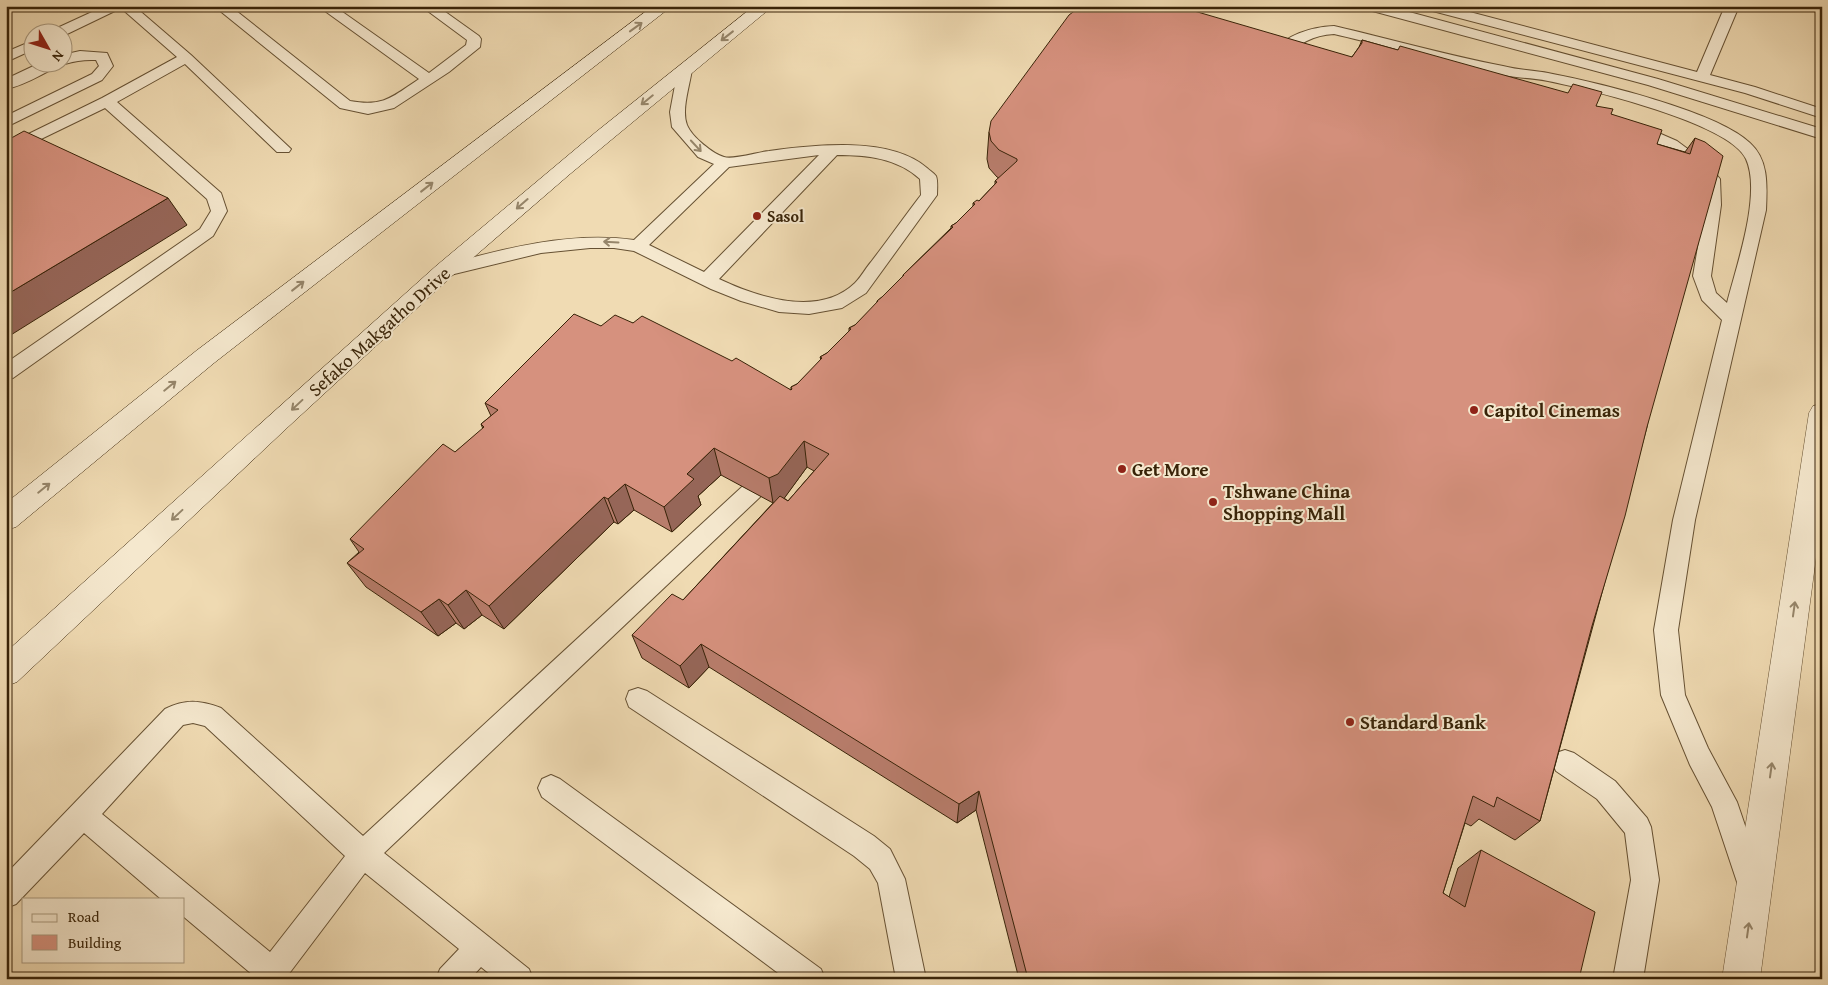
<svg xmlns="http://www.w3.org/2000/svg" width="1828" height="985" viewBox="0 0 1828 985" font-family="'Gentium Book Plus',serif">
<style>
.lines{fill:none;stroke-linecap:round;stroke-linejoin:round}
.service-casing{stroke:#665133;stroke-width:2}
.minor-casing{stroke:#665133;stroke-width:1}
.secondary-casing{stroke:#382308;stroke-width:1}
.service{fill:#f5e8ce;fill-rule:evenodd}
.minor{fill:#f5e8ce;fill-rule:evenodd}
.secondary{fill:#f5e8ce;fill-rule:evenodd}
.wall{fill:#b87d6c;stroke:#382308;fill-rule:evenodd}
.shaded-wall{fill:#966658;stroke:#382308}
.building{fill:#d6917e;stroke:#382308}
.oneway{stroke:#96866b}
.poi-dot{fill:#8f2418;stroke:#f5e8ce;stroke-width:2}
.labels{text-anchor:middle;stroke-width:4;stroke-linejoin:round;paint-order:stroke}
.far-poi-label{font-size:16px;font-weight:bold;fill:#382308;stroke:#f5e8ce;text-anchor:start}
.street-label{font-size:19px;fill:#382308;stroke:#f5e8ce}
.poi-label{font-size:19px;font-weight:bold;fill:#382308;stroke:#f5e8ce;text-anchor:start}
</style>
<rect width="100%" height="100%" fill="#f0dbb3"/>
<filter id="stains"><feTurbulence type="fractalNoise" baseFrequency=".004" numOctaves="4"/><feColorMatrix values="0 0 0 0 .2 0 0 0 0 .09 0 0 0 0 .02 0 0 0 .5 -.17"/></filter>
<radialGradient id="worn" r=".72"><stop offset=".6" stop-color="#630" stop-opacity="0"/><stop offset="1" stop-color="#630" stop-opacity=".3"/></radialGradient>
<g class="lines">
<defs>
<path id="service" d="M105 6H134L191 55 291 149 289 152H277L185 64 117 102 221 193 227 211 213 236 13 378 6 380V363L200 229 211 211 207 199 105 108 6 156V145L102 98 177 57 121 8 65 35 62 36V32H53L55 29Z
M214 6H230L350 101C384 107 392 97 419 79L318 6H334L429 73 466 45 467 40 421 6H437L479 36 481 39 480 47 449 72 394 108 368 114 340 108Z
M1363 6H1387L1658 79 1822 129V139L1648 85 1365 9Z
M1423 6H1447L1697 72 1725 6H1739L1710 75 1755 87 1822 109V118L1745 93 1425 9Z
M1334 26C1390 39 1446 55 1503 66 1518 70 1533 70 1548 73 1595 82 1717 111 1750 143 1769 160 1767 186 1766 210L1695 520 1678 630 1685 695 1708 748 1737 802 1764 881 1760 891 1750 895 1740 891 1712 807 1690 765 1661 695 1654 630 1673 520 1722 320 1702 300 1693 276 1705 205 1704 180 1696 170 1665 147 1628 130 1625 127 1628 124H1638L1677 141 1708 164 1720 179 1721 205 1711 276 1716 293 1727 303C1736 267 1762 194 1746 159 1730 123 1588 89 1548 81 1533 78 1518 78 1503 75 1446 63 1390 47 1334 34 1313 35 1299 44 1283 57H1273L1271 54C1285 35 1311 27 1334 26Z
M32 41V50L6 62V52Z
M80 51 107 53 113 66 102 80 6 127V116L92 74 99 66 96 60C55 58 42 81 6 89V79L42 62H62V55Z
M685 65 690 66 692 69C690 85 681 110 687 125 692 137 713 154 724 157 733 160 758 152 769 151 815 145 890 136 927 168 930 171 934 173 936 176 938 181 937 189 937 195L866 293 842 308 809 314 779 312 741 301 711 289 634 251 614 248H590L541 253 446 276 440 274 437 270 440 266C503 249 569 231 634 240L714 164 698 157 672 127 670 112 678 69 680 66ZM819 155 704 272 649 245 729 167ZM837 155C867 155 897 158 920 179L921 195C904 217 888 240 871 262 865 269 861 277 855 283 819 318 757 297 719 279Z
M752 483 760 485 763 491 760 497 384 853 529 969 533 979H496L481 967 470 979H436L440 969 459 949 365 873 285 979H253L254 976 184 917V899H161L84 833 16 904 6 908V874L165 709C185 699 200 700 221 708L363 836 744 485ZM193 723 205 726 345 856 270 952 102 814 183 725Z
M638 688 647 691 874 836 890 849 905 879 926 979H896L878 883 870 869 854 856 629 707 626 699 629 691Z
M1565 750 1574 753 1615 781 1647 818 1651 827 1659 880 1643 979H1613L1631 880 1625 833 1597 799 1556 771 1552 762 1556 753Z
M551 775 560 779 821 969 825 979H786L542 797 538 788 542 779Z"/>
<path id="minor" d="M1822 404V512L1760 979H1722L1809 413 1813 406Z"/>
<path id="secondary" d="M653 6H672L214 363 16 527 6 530V503L196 351Z
M754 6H773L570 174 452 276 288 427 17 682 6 686V652L436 266 596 132Z"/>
</defs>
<use href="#service" class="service-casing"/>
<use href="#minor" class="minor-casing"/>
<use href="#secondary" class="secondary-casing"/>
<use href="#service" class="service"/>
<use href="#minor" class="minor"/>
<use href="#secondary" class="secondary"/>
</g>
<path class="wall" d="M1362 40 1596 106 1611 114 1657 144 1685 152 1695 138 1647 427 1540 821 1515 840 1479 819 1471 826 1465 823 1443 893 1449 897 1458 868 1481 850 1579 979H1019L976 810 957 823 709 667 689 688 642 658 632 635 683 600 773 503 721 475 698 496 701 505 672 532 634 510 618 524 614 522 504 629 482 615 464 629 456 623 438 636 366 587 347 563 359 552 350 539 483 429 481 424 491 416 485 403 601 326 633 323 791 390V387L797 384 821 360 820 357 827 353 849 331V328L855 325 877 303V301L882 297 903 277V275L951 228V226L956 223 973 206V203L979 201 995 184V181L999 178 997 177 989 168 987 159 989 132 1352 57 1359 47ZM807 467 814 471 788 501 784 498Z"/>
<path class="shaded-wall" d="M168 198 187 225 6 338V295Z
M804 441 807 467 783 500 773 503 769 478Z
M714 448 721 475 698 496 701 505 672 532 664 507 687 474Z
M625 484 634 510 618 524 608 499Z
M604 497 614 522 504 629 489 606Z
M466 590 482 615 464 629 448 605Z
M439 599 456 623 438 636 421 612Z
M701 644 709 667 689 688 680 666Z
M979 791 976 810 957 823 959 804Z"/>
<path class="building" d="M1081 6H1177L1352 57 1362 43V40L1398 50 1400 46 1568 93 1573 84 1602 92 1596 106 1613 109 1611 114 1662 130 1657 144 1690 154 1695 138 1705 142 1723 156 1647 427 1625 516 1592 626 1540 821 1497 797 1494 807 1473 796 1443 893 1465 907 1481 850 1595 912 1579 979H1028L979 791 959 804 701 644 680 666 632 635 672 594 683 600 780 496 788 501 829 454 804 441 778 474 769 478 714 448 687 474 694 479 664 507 625 484 608 499 604 497 489 606 466 590 448 605 439 599 421 612 347 563 364 549 350 539 443 444 455 452 484 427 481 424 498 410 485 403 574 314 601 326 615 315 633 323 642 316 732 361 736 358 791 390 792 389 791 387 797 384 822 358 820 357 827 353 851 329 849 328 855 325 878 301H877L882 297 904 275H903L953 227 951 226 956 223 975 204 973 203 977 200 979 201 997 182 995 181 1017 161V159L999 150 991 141 989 132 991 121 1069 15Z
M24 131 168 198 6 295V141Z"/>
<defs><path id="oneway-shaft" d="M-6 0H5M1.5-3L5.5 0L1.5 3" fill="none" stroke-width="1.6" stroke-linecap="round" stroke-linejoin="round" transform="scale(1.25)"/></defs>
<g class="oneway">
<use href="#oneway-shaft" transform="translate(636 27) rotate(-36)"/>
<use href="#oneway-shaft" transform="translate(727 36) rotate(142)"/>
<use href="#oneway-shaft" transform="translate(647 100) rotate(141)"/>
<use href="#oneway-shaft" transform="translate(696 146) rotate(47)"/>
<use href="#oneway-shaft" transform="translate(427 187) rotate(-38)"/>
<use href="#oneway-shaft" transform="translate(522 204) rotate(139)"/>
<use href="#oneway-shaft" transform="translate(611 242) rotate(-177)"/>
<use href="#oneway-shaft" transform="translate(298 286) rotate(-38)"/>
<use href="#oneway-shaft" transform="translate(170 386) rotate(-39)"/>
<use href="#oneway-shaft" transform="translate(297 405) rotate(137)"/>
<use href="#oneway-shaft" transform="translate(44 488) rotate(-39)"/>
<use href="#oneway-shaft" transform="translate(177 515) rotate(137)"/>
<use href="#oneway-shaft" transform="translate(1794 609) rotate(-82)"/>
<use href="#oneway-shaft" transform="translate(1771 770) rotate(-82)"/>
<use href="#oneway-shaft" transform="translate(1748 930) rotate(-82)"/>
</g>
<g class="poi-dot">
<circle cx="757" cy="216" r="5"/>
<circle cx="1474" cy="410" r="5"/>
<circle cx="1122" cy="469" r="5"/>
<circle cx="1213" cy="502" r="5"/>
<circle cx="1350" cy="722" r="5"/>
</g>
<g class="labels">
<g class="far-poi-label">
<text x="767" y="222">Sasol</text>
</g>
<g class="street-label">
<text transform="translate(379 331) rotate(-42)" y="7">Sefako Makgatho Drive</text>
</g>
<g class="poi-label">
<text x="1484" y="417">Capitol Cinemas</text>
<text x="1132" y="476">Get More</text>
<text x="1223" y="498">Tshwane China<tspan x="1223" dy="22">Shopping Mall</tspan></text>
<text x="1360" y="729">Standard Bank</text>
</g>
</g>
<rect width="1828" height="985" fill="none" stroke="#f0dbb3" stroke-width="25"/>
<rect x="8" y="8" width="1813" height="970" fill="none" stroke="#382308" stroke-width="2.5"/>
<rect x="12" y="12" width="1803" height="960" fill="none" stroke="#382308"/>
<rect x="22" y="898" width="162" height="65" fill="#f5e8ce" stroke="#a9997f"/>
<rect x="32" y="914" width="25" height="8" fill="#f5e8ce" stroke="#a9997f"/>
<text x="68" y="922" font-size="15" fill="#382308">Road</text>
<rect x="32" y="935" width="25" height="15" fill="#d6917e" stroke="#a9997f"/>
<text x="68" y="948" font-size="15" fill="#382308">Building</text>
<g transform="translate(48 48) rotate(129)"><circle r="24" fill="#f5e8ce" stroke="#a9997f"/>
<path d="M0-4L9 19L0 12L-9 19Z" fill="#8f2418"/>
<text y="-8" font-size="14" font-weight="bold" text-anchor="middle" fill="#382308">N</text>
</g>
<rect width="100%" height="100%" filter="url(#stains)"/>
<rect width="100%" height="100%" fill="url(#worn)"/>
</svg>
